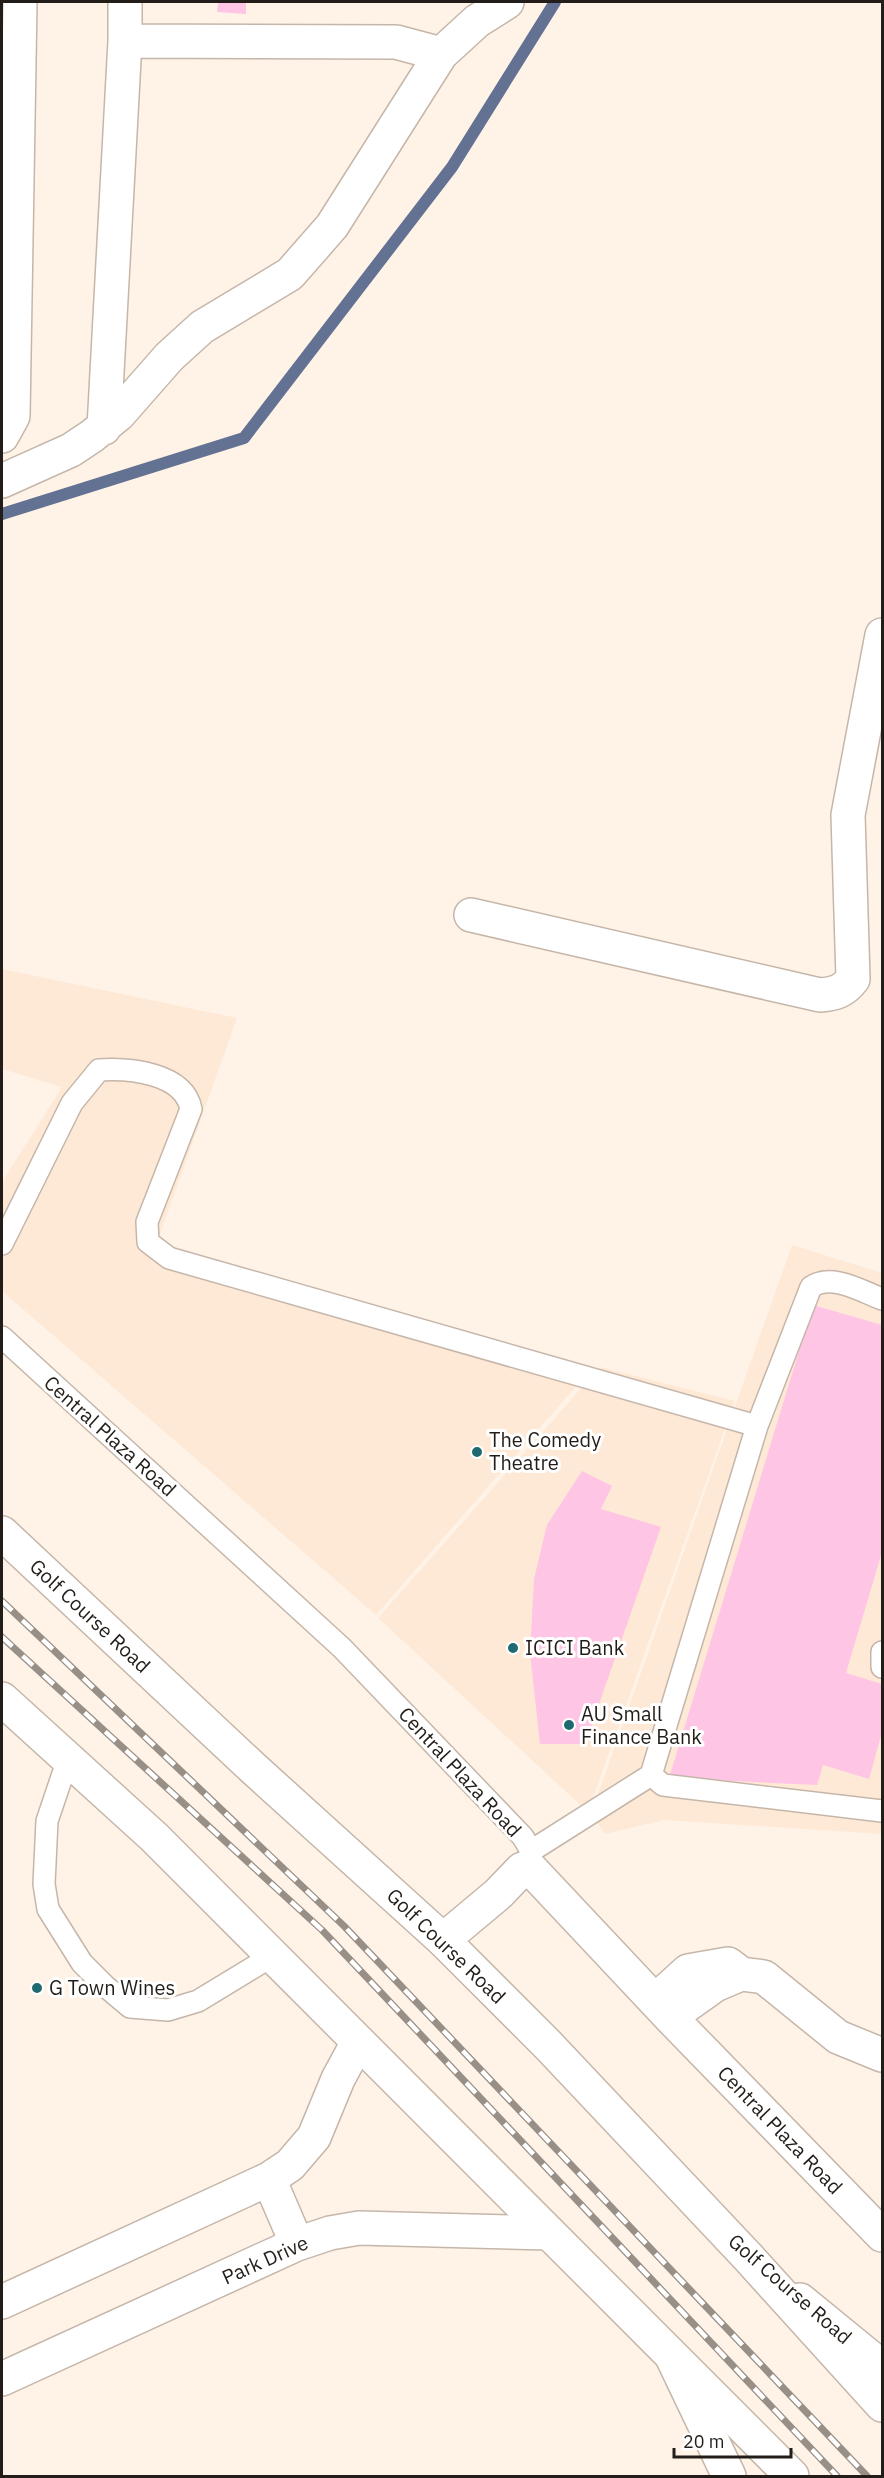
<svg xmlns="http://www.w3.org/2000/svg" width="884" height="2478" viewBox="0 0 884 2478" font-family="'IBM Plex Sans',sans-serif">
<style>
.built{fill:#fee9d6}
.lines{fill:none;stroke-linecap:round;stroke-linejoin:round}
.stream{stroke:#637292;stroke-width:12}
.building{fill:#fec5e5}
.service-casing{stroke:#c5b6a9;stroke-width:24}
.minor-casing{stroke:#c5b6a9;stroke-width:36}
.tertiary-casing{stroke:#c5b6a9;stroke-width:36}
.secondary-casing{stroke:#c5b6a9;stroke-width:36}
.service{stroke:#fff;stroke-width:21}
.minor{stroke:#fff;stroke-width:33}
.tertiary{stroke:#fff;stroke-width:33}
.secondary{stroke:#fff;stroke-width:33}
.rail-casing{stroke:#988f87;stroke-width:7}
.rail{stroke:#fff;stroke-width:4.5;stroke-dasharray:14;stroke-linecap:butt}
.poi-dot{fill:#1e6a70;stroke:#fff;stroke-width:2}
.labels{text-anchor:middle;stroke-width:6;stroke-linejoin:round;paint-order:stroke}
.street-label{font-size:20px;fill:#231d19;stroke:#fff}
.poi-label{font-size:20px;fill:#231d19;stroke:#fff;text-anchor:start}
</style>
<rect width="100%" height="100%" fill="#fff3e8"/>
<path class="built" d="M2 969 237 1018 155 1248 593 1367 376 1615 2 1291V1182L62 1087 2 1069Z
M792 1245 882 1273V1834L664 1820 605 1834 591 1814Z
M600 1367 735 1401 588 1812 378 1618Z"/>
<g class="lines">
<path class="stream" d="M2 514 244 438 452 167 555 2"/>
</g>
<path class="building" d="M218 2H246V14L217 12Z
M813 1305 882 1325V1552L846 1673 882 1684V1732L869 1779 823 1765 817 1785 669 1778Z
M582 1471 612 1486 601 1509 661 1527 585 1744H540L530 1653 534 1579 547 1525Z"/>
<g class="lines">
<defs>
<path id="service" d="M2 1244 72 1103 99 1070C130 1068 184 1073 191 1109L147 1222 148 1242 169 1258 757 1426
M2 1337 342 1648 523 1837 531 1851 529 1867
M882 1652V1667
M68 1759 47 1821 44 1884 48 1909 82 1963 105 1986 130 2007 168 2010 198 2001 272 1956
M651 1775 663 1785 882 1811
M531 1851 651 1775 757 1426 811 1287C832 1273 861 1291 882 1299"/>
<path id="minor" d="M125 41 396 42 441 54
M104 428 125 41V2
M2 436 13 416 20 2
M2 481 71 450 92 436 119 414 169 357 202 327 290 274 332 226 441 54 477 21 507 2
M471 915 820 995C835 994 844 991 853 979L848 815 882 635
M443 1940 498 1894 522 1869 529 1867 670 2017 882 2235
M655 2001 688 1971 728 1964 740 1973
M670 2017 715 1985 741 1974 764 1977 838 2037 882 2055
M269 2179 297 2244
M2 2302 269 2179 290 2165 314 2137 338 2079 358 2042
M2 2379 297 2244 330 2233 359 2228 549 2233"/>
<path id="tertiary" d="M800 2300 882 2367
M673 2359 729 2476"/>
<path id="secondary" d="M2 1533 253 1768 443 1940 548 2045 748 2257 882 2405
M2 1699 154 1837 792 2476"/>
</defs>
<use href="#service" class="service-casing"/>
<use href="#minor" class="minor-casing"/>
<use href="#tertiary" class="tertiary-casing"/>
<use href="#secondary" class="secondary-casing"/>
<use href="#service" class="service"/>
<use href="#minor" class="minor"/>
<use href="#tertiary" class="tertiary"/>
<use href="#secondary" class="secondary"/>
<defs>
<path id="rail" d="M2 1601 344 1926 867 2476
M2 1637 322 1930 837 2476"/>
</defs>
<use href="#rail" class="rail-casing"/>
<use href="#rail" class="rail"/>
</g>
<g class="poi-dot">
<circle cx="477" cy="1452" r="6"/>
<circle cx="513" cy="1648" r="6"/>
<circle cx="569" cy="1725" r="6"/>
<circle cx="37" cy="1988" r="6"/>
</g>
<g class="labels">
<g class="street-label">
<text transform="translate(110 1436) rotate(42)" y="7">Central Plaza Road</text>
<text transform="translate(90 1616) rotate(43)" y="7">Golf Course Road</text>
<text transform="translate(460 1772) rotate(47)" y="7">Central Plaza Road</text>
<text transform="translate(446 1946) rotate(44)" y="7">Golf Course Road</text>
<text transform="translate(780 2130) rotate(46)" y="7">Central Plaza Road</text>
<text transform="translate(265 2260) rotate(-24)" y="7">Park Drive</text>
<text transform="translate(790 2289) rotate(41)" y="7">Golf Course Road</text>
</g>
<g class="poi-label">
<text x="489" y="1447">The Comedy<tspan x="489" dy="23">Theatre</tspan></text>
<text x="525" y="1655">ICICI Bank</text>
<text x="581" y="1721">AU Small<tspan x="581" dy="23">Finance Bank</tspan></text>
<text x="49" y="1995">G Town Wines</text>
</g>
</g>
<rect width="884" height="2478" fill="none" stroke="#231d19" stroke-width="6"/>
<path d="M674 2448v9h117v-9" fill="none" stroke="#231d19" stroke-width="3"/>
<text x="683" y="2448" font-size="18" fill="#231d19" stroke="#ffffff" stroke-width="4.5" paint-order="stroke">20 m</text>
</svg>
